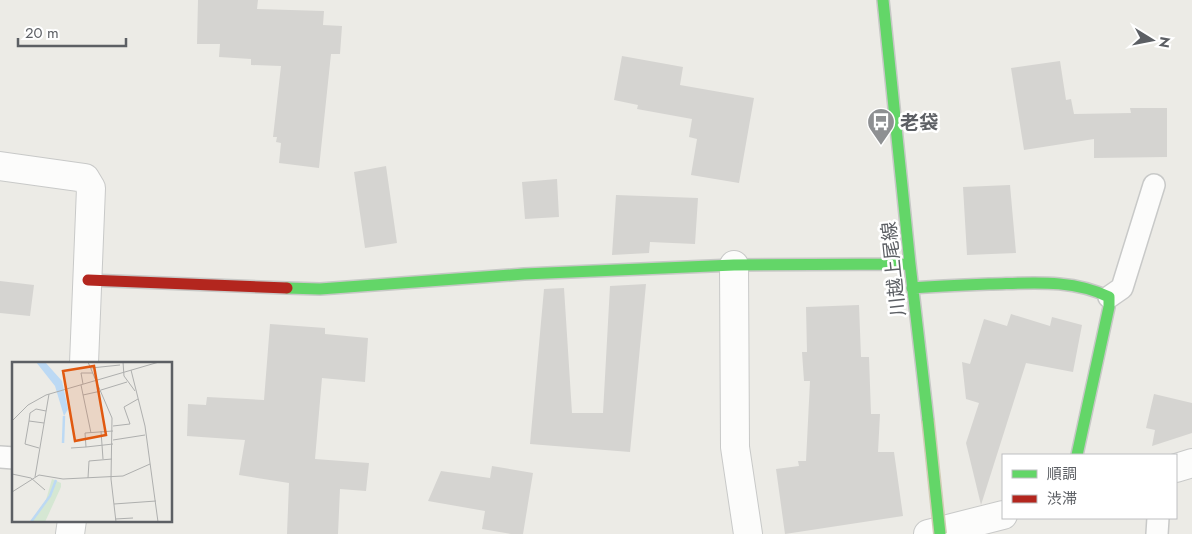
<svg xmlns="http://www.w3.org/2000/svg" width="1192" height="534" viewBox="0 0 1192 534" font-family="Jost,'Noto Sans JP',sans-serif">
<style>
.building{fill:#d5d4d1}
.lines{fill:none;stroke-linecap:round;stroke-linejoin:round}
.lane-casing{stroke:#c8c9c8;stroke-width:24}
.street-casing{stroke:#c8c9c8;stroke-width:30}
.fast-casing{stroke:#c7c8c6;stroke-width:14}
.jam-casing{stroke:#c7c8c6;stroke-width:14}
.lane{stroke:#fcfcfb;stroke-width:21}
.street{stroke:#fcfcfb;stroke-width:28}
.fast{stroke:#63d668;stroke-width:11}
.jam{stroke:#b3261e;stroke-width:11}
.fast-bridge-casing{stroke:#d2ccb6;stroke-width:14;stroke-linecap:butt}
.fast-bridge{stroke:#63d668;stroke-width:11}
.labels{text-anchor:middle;stroke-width:5;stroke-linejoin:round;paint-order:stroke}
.poi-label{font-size:19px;font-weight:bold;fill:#5c5f64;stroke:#fff;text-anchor:start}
.street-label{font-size:19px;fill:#5c5f64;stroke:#fff}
.inset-river{fill:none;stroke:#bcd9f4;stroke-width:2.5}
.inset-road{fill:none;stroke:#aeafae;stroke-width:1}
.view{fill:#e15910;fill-opacity:0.15;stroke:#e15910;stroke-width:2.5}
.inset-edge{fill:none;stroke:#5c5f64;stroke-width:2.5}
</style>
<rect width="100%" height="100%" fill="#ecebe6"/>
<path class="building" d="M198 0H258L257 9 324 11 323 25 342 26 340 54H331L319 168 279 163 281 143 276 142 277 137H273L281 66 251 65V59L219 57 220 44H197Z
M622 56 683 67 680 85 754 98 739 183 691 175 697 139 689 137 692 119 637 109 638 105 614 100Z
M1060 61 1066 100 1071 99 1074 114 1131 113 1130 108H1167V157L1094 158V139L1024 150 1011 68Z
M386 166 397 243 365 248 354 172Z
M557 179 559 217 525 219 522 182Z
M1010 185 1016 253 967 255 963 187Z
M616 195 698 198 695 244 650 242 649 253 612 255Z
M0 281 34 285 30 316 0 313Z
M646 284 630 452 530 444 544 289 564 288 572 413H603L610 286Z
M859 305 861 357H869L871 414H880L878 452H894L903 516 785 534 776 469 799 466 798 461H806L810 381H804L802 352H807L806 307Z
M1011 314 1050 326 1052 317 1082 325 1073 372 1026 363 981 505 966 443 979 403 966 399 962 362 970 364 984 319 1007 326Z
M270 324 325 328V334L368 338 365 382 322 378 315 459 369 463 366 491 340 489 338 534H287L289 483 239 475 245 440 187 436 188 404 206 405 207 397 264 400Z
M1154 394 1192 403V433L1152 446 1155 430 1146 428Z
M492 466 533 473 523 534H511L482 529 485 511 428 501 441 471 490 478Z"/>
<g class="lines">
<defs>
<path id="lane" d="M1109 297 1122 288 1154 185
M0 457 14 458
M1157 534 1158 518"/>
<path id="street" d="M0 166 85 178 91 188 84 363
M734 265 735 447 748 534
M1176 468 1192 463
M70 534 72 520
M928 534 1003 515"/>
<path id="fast" d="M883 0 910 264 928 420
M287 288 320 289 524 274 734 265 910 264
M912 288C939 286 966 285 992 284 1032 283 1073 279 1109 297V307L1077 455"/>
<path id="jam" d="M88 280 287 288"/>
</defs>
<use href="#lane" class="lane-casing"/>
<use href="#street" class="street-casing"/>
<use href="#fast" class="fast-casing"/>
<use href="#jam" class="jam-casing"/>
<use href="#lane" class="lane"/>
<use href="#street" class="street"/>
<use href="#fast" class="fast"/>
<use href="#jam" class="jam"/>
<defs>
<path id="fast-bridge" d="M928 420 940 534"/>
</defs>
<use href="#fast-bridge" class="fast-bridge-casing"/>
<use href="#fast-bridge" class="fast-bridge"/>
</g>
<defs>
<symbol id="bus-pin" viewBox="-11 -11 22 30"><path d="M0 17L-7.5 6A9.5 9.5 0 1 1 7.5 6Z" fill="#8e9092" stroke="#fff"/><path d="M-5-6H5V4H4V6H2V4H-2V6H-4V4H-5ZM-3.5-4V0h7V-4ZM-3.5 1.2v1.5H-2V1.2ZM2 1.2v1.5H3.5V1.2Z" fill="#fff"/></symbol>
</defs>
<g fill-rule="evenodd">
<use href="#bus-pin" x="865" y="106" width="32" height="43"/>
</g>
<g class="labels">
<g class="poi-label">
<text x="900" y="129">老袋</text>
</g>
<g class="street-label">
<text transform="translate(893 269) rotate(-96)" y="7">川越上尾線</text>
</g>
</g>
<g transform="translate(12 362)">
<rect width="160" height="160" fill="#ecebe6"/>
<path d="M40 117 49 121V125L33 160H18L34 138Z" fill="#d5e7d3"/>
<path d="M24 0H33L50 19 56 47 52 54 43 24Z" fill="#bcd9f4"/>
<path class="inset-river" d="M51 81 52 54M19 160 38 134 44 118"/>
<path class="inset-road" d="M76 0 100 56 99 117 104 160M111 0 112 14 123 29M79 6 108 3M119 8 133 64 146 160M71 22 69 11H81M69 23 79 71M89 28 115 20M71 33 89 29M0 59 16 43 34 33 147 0M17 59 32 61M101 64 118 62 112 45 126 37M89 69 91 97M101 78 133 73M74 85 101 82M27 86 13 82 17 59 18 51 24 47 34 49M59 86 74 85 73 71 101 69M0 112 19 116 33 128M23 115 37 32M76 116 77 99 100 97M0 130 27 113 51 117 111 114 138 102M102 142 144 139M103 157 121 156"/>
<path class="view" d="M82 4 94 73 63 79 51 9Z"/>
<rect width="160" height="160" class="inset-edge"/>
</g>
<rect x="1002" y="454" width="175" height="65" fill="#ffffff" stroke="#bebfc1"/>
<rect x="1012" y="470" width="25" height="8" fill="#63d668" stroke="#bebfc1"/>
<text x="1047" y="479" font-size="15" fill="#5c5f64">順調</text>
<rect x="1012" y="495" width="25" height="8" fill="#b3261e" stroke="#bebfc1"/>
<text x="1047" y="504" font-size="15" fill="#5c5f64">渋滞</text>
<g transform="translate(1152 40) rotate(100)" stroke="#ffffff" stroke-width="4" paint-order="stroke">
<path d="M0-4L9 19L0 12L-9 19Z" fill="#5c5f64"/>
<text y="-8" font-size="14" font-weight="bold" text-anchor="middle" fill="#5c5f64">N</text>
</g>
<path d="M18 38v8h108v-8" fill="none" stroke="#5c5f64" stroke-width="2.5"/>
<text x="25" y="38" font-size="15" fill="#5c5f64" stroke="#ffffff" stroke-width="4" paint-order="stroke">20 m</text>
</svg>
